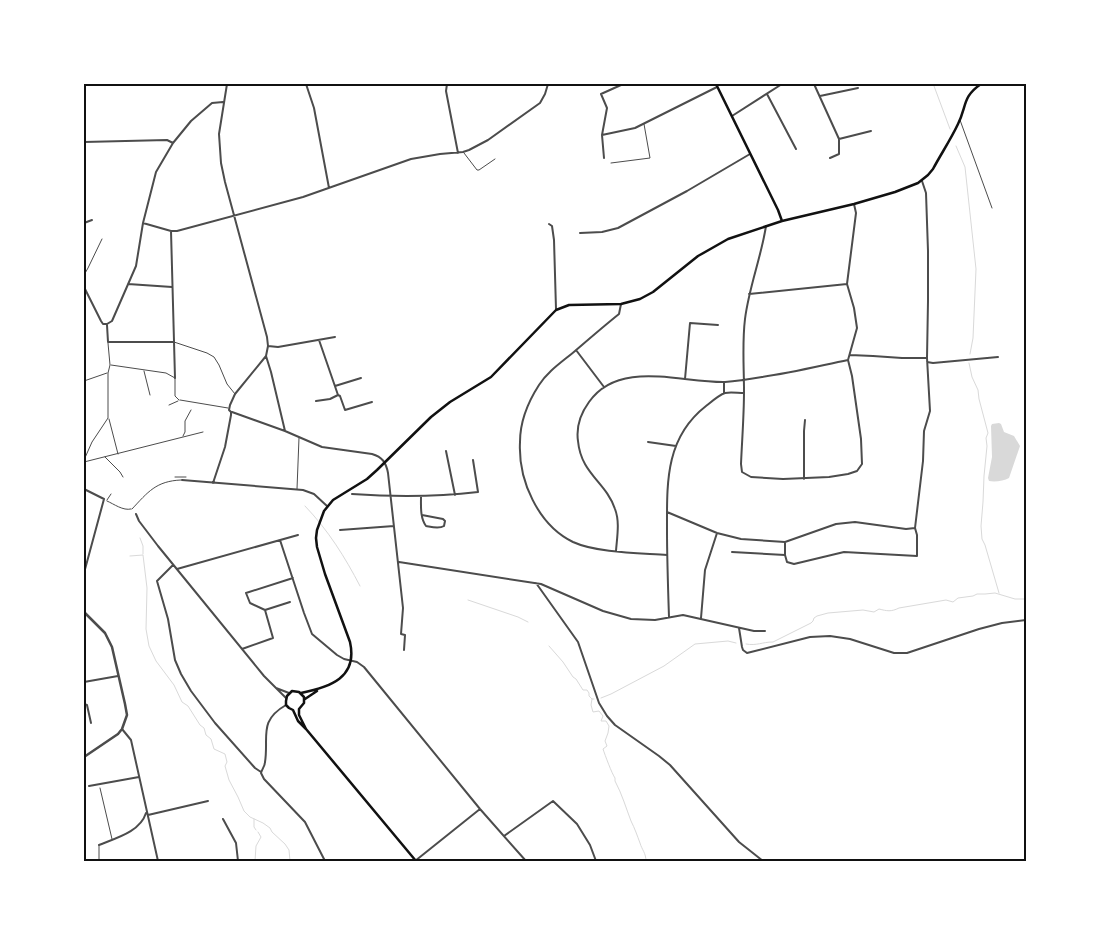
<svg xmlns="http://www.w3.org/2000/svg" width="1110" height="945" viewBox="0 0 1110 945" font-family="'IBM Plex Sans',sans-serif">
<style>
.water{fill:#d9d9d9}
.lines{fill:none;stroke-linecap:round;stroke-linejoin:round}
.stream{stroke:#d9d9d9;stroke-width:1}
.service{stroke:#4c4c4c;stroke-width:1}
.pedestrian{stroke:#4c4c4c;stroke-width:1}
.minor{stroke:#4c4c4c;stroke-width:2}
.tertiary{stroke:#4c4c4c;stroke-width:2.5}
.secondary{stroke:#111;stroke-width:2.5}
.neatline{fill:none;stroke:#111;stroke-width:2}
</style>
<rect width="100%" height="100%" fill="#fff"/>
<path class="water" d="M999 423 1001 424 1004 432 1014 436 1020 446 1009 478C1004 481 995 482 989 481L988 478 992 457 991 426 992 424Z"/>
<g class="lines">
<path class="stream" d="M934 86 950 129
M956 146 965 167 976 269 973 338 970 354
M969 363 972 377 978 390 979 399 988 433 986 438 987 446 984 476 983 502 981 526 982 539 985 545 999 593
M305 506C328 530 345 557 360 586
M140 538 143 546V554
M130 556 143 555 147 588 146 629 149 646 156 661 174 685 182 702 188 706 200 725 204 728 206 735 211 739 214 749 225 754 227 762 225 766 229 780 238 797 244 811 250 817 263 823 270 828 272 832 285 844 289 850 290 861
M468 600 518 617 528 622
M746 644C757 646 762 642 773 642L811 623 813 621 814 618 817 616 828 613 863 610 874 612 879 609C887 611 891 612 899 608L946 600 953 602 958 598 973 596 977 594H985L995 593 1015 599H1025L1026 605
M549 646 563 662 573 677 576 679 583 690H587L589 693V696L592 699H594
M601 698 611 694 664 666 695 644 728 641 736 643
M592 699 591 705 593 712 599 711 603 716 601 721H606L609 726 608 733 605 741 607 746 603 749C605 755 612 774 615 778V781C622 794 626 808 631 821 635 829 637 835 640 843 642 850 646 853 646 861
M254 819V827L256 830
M255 861 256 846 261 837 258 832"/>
<path class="service" d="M960 120 992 208
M464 153 477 170H479L495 159
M611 163 650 158 644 124
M84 275 88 268 102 239
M297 489 299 438
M107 501C114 504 123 511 131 509
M132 509C148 492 156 481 181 480
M100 788 112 839
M99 846V861"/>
<path class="pedestrian" d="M174 342 207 353 214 357 219 365 227 384 235 394
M111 365 166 373 175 378V396L179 400
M144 371 150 395
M84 381 107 373
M180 400 228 408
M169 405 178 401
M109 419 118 454
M183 436 185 432V421L191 410
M105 457 120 472 123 477
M84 460 92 442 108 418V373L110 365 108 343
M84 462 203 432
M175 477H186
M107 500 111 494"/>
<path class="minor" d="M306 84 314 108 329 188
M447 84 446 91 458 153
M814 84 839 139V154L830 158
M767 94 796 149
M820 96 858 88
M732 116 782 84
M602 135 607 108 601 94 621 85
M839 139 871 131
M84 142 167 140 173 143
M604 158 602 135 635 128 717 87
M84 223 92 220
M143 223 171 231H177L303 197 411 159 440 154 463 152 469 150 488 140 540 103 545 94 548 84
M549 224 552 226 554 240 556 309
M766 226C761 258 749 287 745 319 742 343 744 367 744 391 744 416 742 440 741 464L742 472 751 477 783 479 829 477 848 474 857 471 862 464 861 439 852 376 848 360
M171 231 175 378
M580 233 602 232 618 228 687 191 750 154
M128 284 172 287
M84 287 101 321 103 324H107
M749 294 847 284
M621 304 619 314C604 326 589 339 575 351 562 362 548 371 539 385 528 402 520 422 520 442 518 480 538 525 573 542 597 553 640 553 667 555
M107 324 112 321 136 266 143 223 156 172 173 143 191 121 212 103 223 102
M107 325 108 342H174
M268 346 278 347 335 337
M576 350 604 387
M850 355 873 356 902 358H927
M266 356 271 372 285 431
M848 360 857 328 854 308 847 284 856 213 854 204
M927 362 933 363 998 357
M685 379 690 323 718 325
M724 382V393
M335 386 361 378
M338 395 340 396 345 410 372 402
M316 401 330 399 338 395 319 340
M232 412 285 431 322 447 372 454C382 457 386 462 388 473L403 608 401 634 405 635 404 650
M648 442 676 446
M446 451 455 495
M804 479V431L805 420
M182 480 303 490 314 494 327 506
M213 483 225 447 231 415V412L229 410 230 405 235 394 266 356 268 346 267 337 225 182 221 163 219 134 227 84
M84 489 104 499 84 573
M352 494C394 497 436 497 478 492L473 460
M421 496C421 506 420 518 426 526 432 527 439 529 444 526L445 521 443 519 422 515
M667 512 717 533 741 539 785 542 836 524 855 522 906 529 915 528
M136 514 139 521 158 546 264 676 286 698
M340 530 394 526
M280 540 304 613 312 634 337 655 344 659 357 662 364 667 480 809 526 861
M785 542V555L787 562 794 564 844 552 917 556V535L915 528 923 461 924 431 930 411 927 358 928 301V251L926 193 922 181
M616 551C617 537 620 522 615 509 606 482 581 474 578 441 576 427 581 413 589 402 619 359 681 383 725 382 737 381 750 379 762 377 791 373 819 366 848 360
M732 552 785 555
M399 562 541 584 603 611 631 619 655 620 683 615 754 631H765
M173 565 157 581 168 619 175 660 181 674 191 691 215 723 255 768 261 772
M177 569 298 535
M536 583 578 642 599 703 607 716 615 725 659 756 670 765 739 842 763 861
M265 610 290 602
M669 617C668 588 667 558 667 529 667 483 665 438 706 406 711 402 719 395 725 393 730 392 738 393 744 393
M701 618 705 570 717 533
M739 628 742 647 743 650 747 653 810 637 830 636 850 639 894 653H907L979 629 1002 623 1026 620
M242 649 273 638 265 610 250 603 246 593 293 578
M84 682 118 676
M276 688 289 693
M84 704 87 705 91 723
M286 705C258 721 269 737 265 762 265 766 262 769 261 773L264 779 305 822 325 861
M122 729 131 740 158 861
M89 786 139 777
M148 815 208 801
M223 819 236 843 238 861
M504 836 553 801 577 824 590 845 596 861
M99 845C116 838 140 832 146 813
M415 861 480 809"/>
<path class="tertiary" d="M84 612 105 633 112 647 125 704 127 715 122 729 118 734 84 757"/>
<path class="secondary" d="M716 84 778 210 782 221
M301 693C330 687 358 678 350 642L325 574 317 547 316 538 317 530 324 511 333 500 367 479 377 470 431 417 450 402 491 377 556 310 569 305 621 304 640 299 653 292 698 256 728 239 782 221 854 204 895 192 918 183 928 175 933 169C941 154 951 139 958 124 967 106 962 97 981 84
M305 699 317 691
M306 729 299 715V709L304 703V697L299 692 292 691 287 696 286 701V705L289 708 293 710 298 721 306 729 416 861"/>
</g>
<rect width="1110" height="945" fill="none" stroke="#ffffff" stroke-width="170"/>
<rect x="85" y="85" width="940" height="775" class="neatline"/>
</svg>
